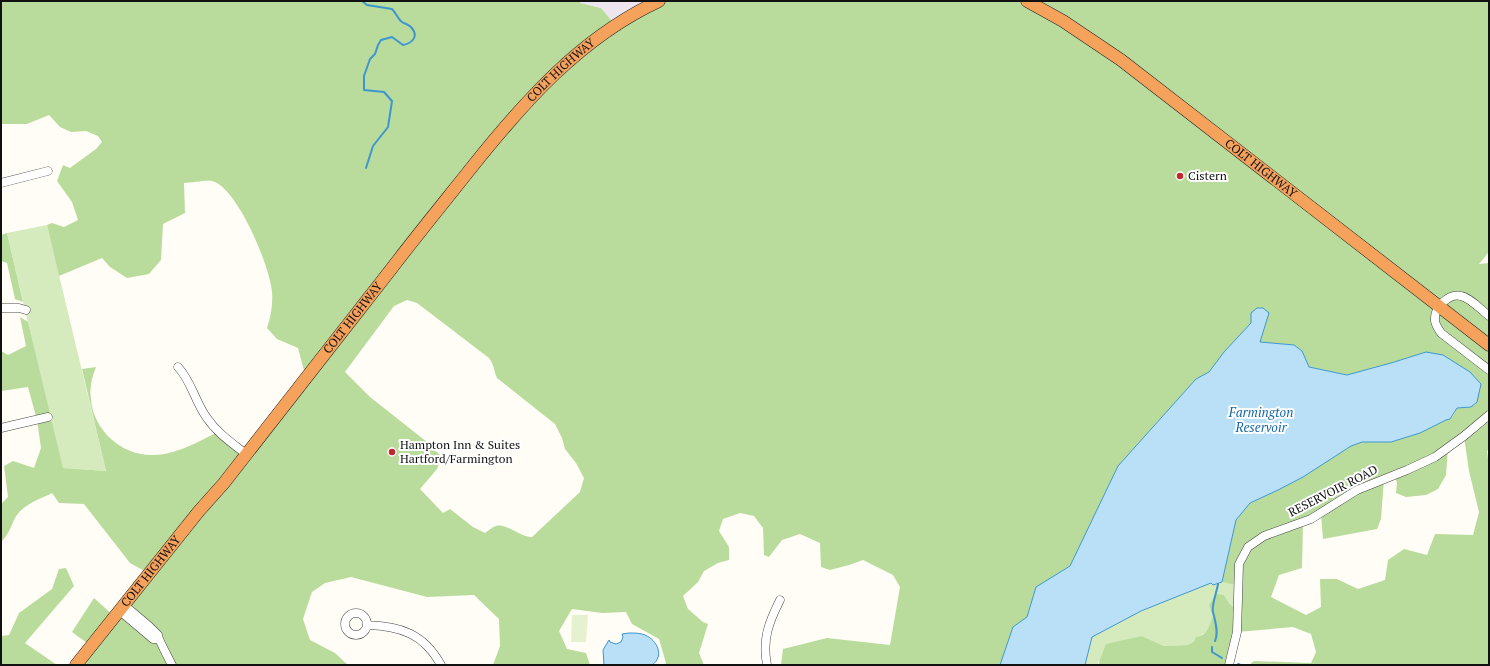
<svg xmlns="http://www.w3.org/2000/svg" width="1490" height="666" viewBox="0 0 1490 666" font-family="'PT Serif',serif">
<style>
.industrial{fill:#eee6ef}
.green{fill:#d5ebbd}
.forest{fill:#b9dc9c;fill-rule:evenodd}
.pitch{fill:#e6f2cf}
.water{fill:#b9e0f7;stroke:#3f96cf}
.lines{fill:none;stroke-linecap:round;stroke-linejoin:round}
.stream{stroke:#3f96cf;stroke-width:2}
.minor-casing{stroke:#444;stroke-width:9}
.highway-casing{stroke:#222;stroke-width:13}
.minor{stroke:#fff;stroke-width:8}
.highway{stroke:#f5a25d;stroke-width:12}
.poi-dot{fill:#c4262e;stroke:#fff;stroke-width:1.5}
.labels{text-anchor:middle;stroke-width:4;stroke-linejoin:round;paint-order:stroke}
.street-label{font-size:12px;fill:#111;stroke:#fff}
.poi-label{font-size:12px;fill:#111;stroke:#fff;text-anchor:start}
.water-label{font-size:13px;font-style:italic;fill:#1768a6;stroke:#fff}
</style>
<rect width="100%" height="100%" fill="#fffdf5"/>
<path class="industrial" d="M580 1H659L616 26 601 8 580 3Z"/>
<path class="green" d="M47 225 106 471 62 468 7 233Z
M1222 582 1237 584 1238 612 1229 603 1224 595 1208 630 1188 645 1164 646 1142 636 1098 662V665H1085L1092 637 1141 611 1211 583 1213 585Z"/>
<path class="forest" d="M1 1H580V3L601 8 616 26 659 1H1489V252L1479 264 1489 263V449L1487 451 1489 465V665H1249L1254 661 1311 663 1316 652 1311 634 1293 627 1237 632 1229 665H1098L1106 644 1142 636 1164 646 1188 645 1194 641 1196 637C1207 636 1210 625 1213 616L1209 605 1216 594 1224 595 1229 603 1237 611V585L1222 582 1236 520 1250 503 1278 490 1303 477 1351 446 1362 442H1391L1420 433 1453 416 1457 408 1471 407 1426 352 1391 363 1347 375 1309 367 1302 351 1294 345 1260 342 1251 323 1224 352 1209 372 1196 379 1118 466 1070 566 1036 587 1027 617 1013 627 1000 665H781L783 649 827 638 890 645 900 587 893 575 863 560 849 565 830 570 821 567 820 543 800 534 782 540 769 557 764 555 763 528 754 516 740 513 723 519 719 531 729 547V560L718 563 704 571 698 582 683 596 688 609 703 622 708 624 699 653 704 665H665L666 663 659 639 632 624 626 612 602 613 572 609 559 631 567 649 586 653 590 665H493L500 646 499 619 474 595 427 597 351 577 325 583 312 592 303 619 310 640 335 653 348 665H76L91 646 72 632 94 598 115 617 150 574 130 563 84 504 59 503 52 493C38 500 21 505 14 520 10 529 8 535 1 542V504L8 497 4 466 13 461 34 468 41 448 37 420 28 387 1 391V351L8 355 26 346 20 317 28 322 63 468 106 471 82 369 96 367C92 377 89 388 91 399 93 430 122 456 153 455 175 455 198 442 218 432L246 454 306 378 298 348 277 339 267 328C271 316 273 304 272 292 270 267 238 188 212 181 206 180 191 183 184 183L185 213 163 224 161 260 149 274 127 278 110 267 102 258 59 276 47 225 52 223 64 227 78 220 72 202 57 181 63 165 70 168 96 149 102 142 98 136 86 131 71 132 60 127 49 115 27 124H1ZM407 300 417 303 489 358C494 365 494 371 497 378L555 424 562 438 565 449 576 463 584 478 580 492 532 537C519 537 507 523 496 526 492 527 488 531 485 533L473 527 450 509 443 513 420 489 437 469 442 457 427 442 370 397 345 372 394 306ZM1464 437 1469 471 1479 512 1473 535 1435 534 1427 555 1404 549 1388 560 1385 580 1358 589 1337 579H1320L1321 607 1306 615 1271 597 1279 575 1302 568 1303 523 1321 514 1323 539 1377 529 1381 519 1384 478 1395 475 1397 484 1396 493 1406 497 1426 495 1438 489 1446 475 1448 448Z
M7 233 23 302 15 299 7 263 1 261V235Z
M66 568 74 586 25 643 57 665H1V636L9 635 19 613 52 589 59 569Z"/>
<path class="pitch" d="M572 615H588L586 642H571Z"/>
<path class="water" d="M1257 308H1263L1269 313 1260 342 1294 345 1302 351 1309 367 1347 375 1391 363 1426 352 1443 355 1470 372 1481 384 1477 402 1471 407 1457 408 1450 419 1446 420 1420 433 1391 442H1362L1351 446 1303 477 1278 490 1250 503 1236 520 1222 582 1213 585 1211 583 1141 611 1092 637 1085 665H1000L1013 627 1027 617 1036 587 1070 566 1118 466 1196 379 1209 372 1224 352 1251 323V313Z
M629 633C635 633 640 633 645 635 657 640 665 656 652 665H604L603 650 609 640 610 642 616 644 621 642 623 637 622 634Z"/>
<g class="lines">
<path class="stream" d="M362 1 367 5 392 9C396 13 398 19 402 22 405 24 408 24 411 27 419 36 413 43 403 45L392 37 381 40 378 45 375 54 370 59 364 76V90L384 92 392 101 388 127 373 146 366 168
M1215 641C1219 633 1215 620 1213 612 1211 607 1217 591 1218 584
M1212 647V652L1222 658
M1238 664 1241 665"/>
<defs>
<path id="minor" d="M1 183 48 171
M1 308H19L26 310
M1489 316C1481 310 1471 298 1461 296 1449 293 1435 307 1435 318 1434 324 1438 328 1441 333L1489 370
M178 367C192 382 195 402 207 418 217 433 232 443 246 454
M1 428 48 417
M124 605 149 626 158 635C158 639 169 659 172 665
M120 611 153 639H158
M345 624a11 11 0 1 1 22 0a11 11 0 1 1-22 0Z
M367 625C401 626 424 634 441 665
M767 665C762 639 769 622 780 600
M1229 665 1237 632 1239 564 1248 547 1264 536 1311 519 1357 490 1407 470 1435 457 1464 436 1489 415"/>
<g id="highway">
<path id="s1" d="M1027 1 1063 21 1121 60 1489 345"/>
<path id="s2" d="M76 665 199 511 224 483C280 411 336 339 392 268 418 234 445 201 472 167 524 102 581 37 659 1"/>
</g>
</defs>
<use href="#minor" class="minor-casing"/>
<use href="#highway" class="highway-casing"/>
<use href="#minor" class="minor"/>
<use href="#highway" class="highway"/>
</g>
<g class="poi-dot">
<circle cx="1180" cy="176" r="4"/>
<circle cx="392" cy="452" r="4"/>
</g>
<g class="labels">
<g class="street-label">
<text dy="4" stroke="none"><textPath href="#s2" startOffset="768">COLT HIGHWAY</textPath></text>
<text dy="4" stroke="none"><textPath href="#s1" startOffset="288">COLT HIGHWAY</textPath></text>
<text dy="4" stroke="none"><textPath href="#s2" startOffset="444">COLT HIGHWAY</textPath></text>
<text transform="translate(1333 491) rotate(-27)" y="4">RESERVOIR ROAD</text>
<text dy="4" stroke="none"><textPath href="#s2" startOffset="120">COLT HIGHWAY</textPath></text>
</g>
<g class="poi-label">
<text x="1188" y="180">Cistern</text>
<text x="400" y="449">Hampton Inn &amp; Suites<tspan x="400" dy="14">Hartford/Farmington</tspan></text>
</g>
<g class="water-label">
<text x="1261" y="417">Farmington<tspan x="1261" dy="15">Reservoir</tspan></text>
</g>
</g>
<rect width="1490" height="666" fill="none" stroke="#111111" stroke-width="4"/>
</svg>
